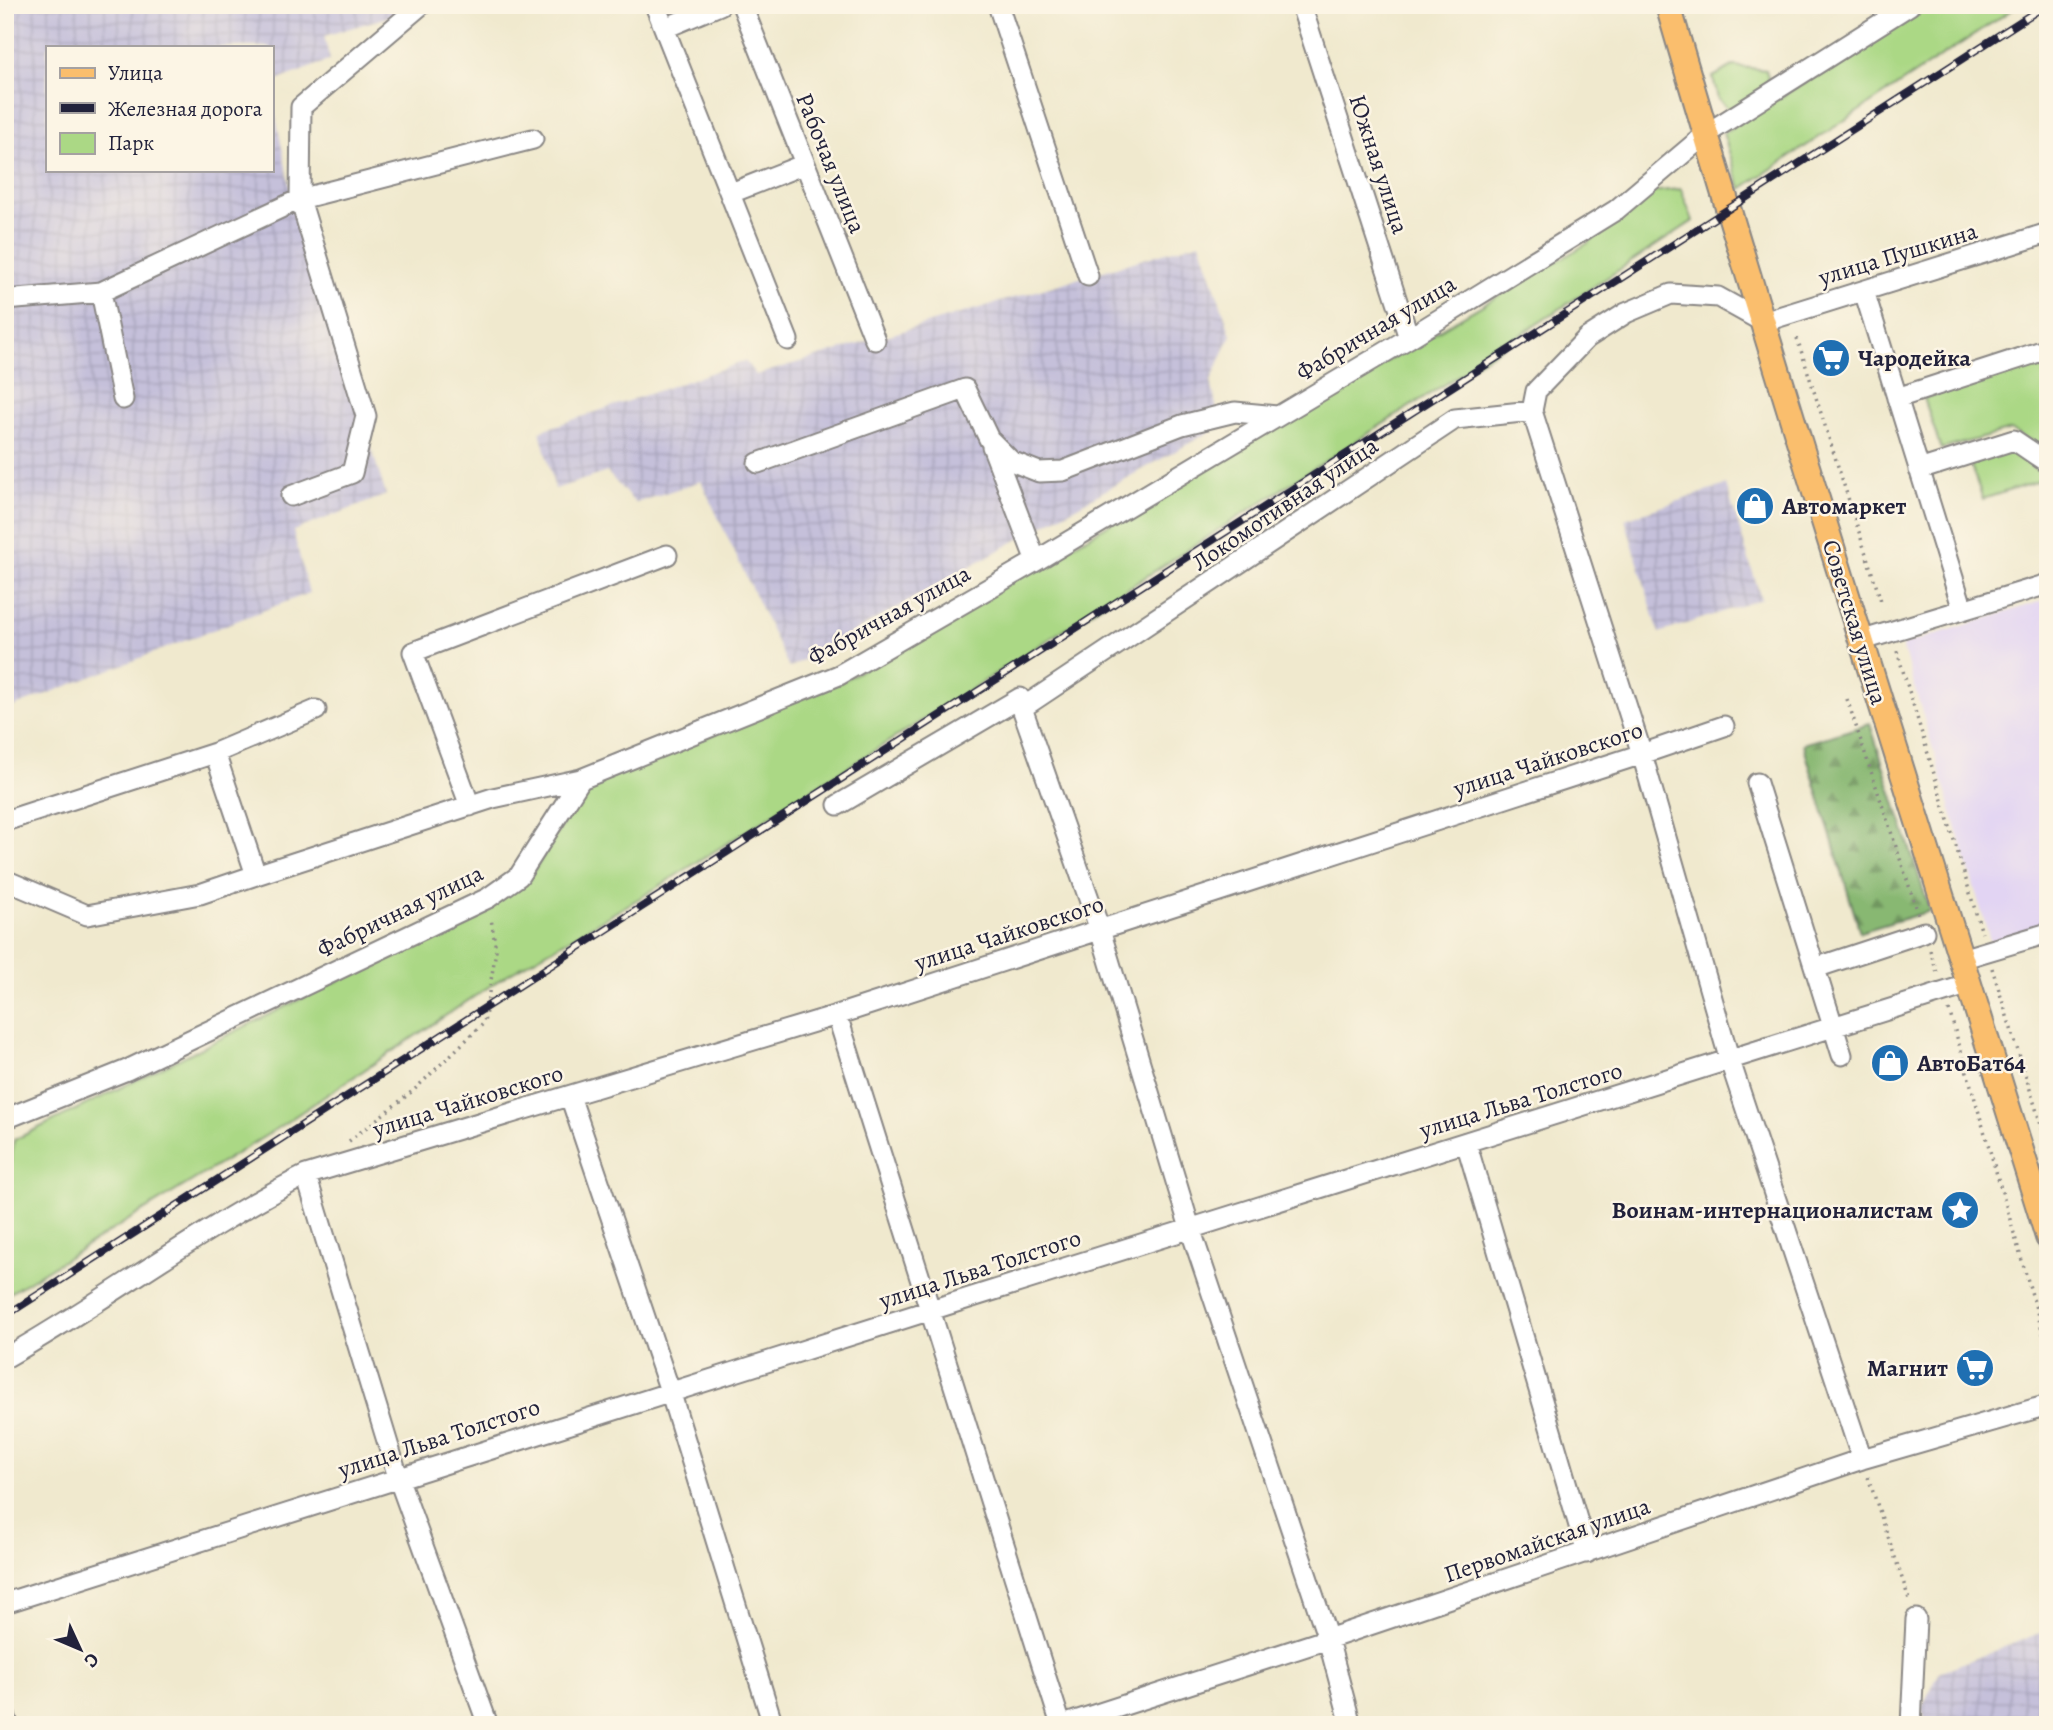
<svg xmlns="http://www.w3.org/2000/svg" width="2053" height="1730" viewBox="0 0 2053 1730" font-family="Alegreya,serif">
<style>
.built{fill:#e2d4f3}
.industrial{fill:url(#industrial-grid)}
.green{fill:#abd885;stroke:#667d60;stroke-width:2}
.forest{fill:url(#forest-firs);stroke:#556d56;stroke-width:2}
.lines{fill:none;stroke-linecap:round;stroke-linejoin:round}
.minor-casing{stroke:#898684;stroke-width:23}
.major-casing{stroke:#898684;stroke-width:28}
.path{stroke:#898684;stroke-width:3.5;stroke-dasharray:2 5;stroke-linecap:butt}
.minor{stroke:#fff;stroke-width:19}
.major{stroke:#fabe6d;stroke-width:24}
.rail-casing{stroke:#22223b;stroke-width:8}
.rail{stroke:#fcf5e5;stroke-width:5;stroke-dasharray:16;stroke-linecap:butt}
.labels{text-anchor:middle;stroke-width:5;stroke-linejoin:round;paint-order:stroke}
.street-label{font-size:24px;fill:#22223b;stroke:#fcf5e5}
.poi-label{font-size:24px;font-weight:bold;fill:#22223b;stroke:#fcf5e5;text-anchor:start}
</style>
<defs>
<pattern id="industrial-grid" width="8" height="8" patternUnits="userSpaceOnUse" patternTransform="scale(1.75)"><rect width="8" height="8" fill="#c5c0da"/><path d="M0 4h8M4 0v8" fill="none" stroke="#a9a5bc"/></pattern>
<pattern id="forest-firs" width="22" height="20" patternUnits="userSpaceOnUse" patternTransform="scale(1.75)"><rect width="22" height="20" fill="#88b872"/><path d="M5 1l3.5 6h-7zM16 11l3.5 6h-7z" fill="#6f955f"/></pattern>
</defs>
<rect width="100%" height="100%" fill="#fcf5e5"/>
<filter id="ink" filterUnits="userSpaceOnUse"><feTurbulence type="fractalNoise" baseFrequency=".0143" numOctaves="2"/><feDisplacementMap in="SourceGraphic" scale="14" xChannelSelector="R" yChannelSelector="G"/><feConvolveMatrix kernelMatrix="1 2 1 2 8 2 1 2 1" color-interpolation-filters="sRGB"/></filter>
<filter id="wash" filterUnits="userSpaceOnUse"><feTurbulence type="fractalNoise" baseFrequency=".00686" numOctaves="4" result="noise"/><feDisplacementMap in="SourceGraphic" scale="28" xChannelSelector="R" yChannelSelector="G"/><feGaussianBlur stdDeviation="1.57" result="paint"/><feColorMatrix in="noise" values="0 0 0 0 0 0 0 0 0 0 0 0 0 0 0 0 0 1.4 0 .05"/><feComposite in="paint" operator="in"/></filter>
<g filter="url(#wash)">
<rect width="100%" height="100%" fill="#f0e9ce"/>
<path class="built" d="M2048 599V933L1993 950 1902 645Z"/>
<path class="industrial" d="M5 5H405L394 15 324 36 330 60 271 83V47H47V170H271V92L290 188 386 495 293 531 309 593 5 710Z
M1200 242 1231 335 1211 381 1220 426 789 668 701 481 635 503 607 472 555 489 540 431 745 361 756 375Z
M1726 485 1761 599 1659 633 1625 519Z
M2048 1630V1725H1927L1921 1708 1940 1672Z"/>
<path class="green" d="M1929 5H2019L1741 189 1723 133Z
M1733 66 1766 70 1770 85 1734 108H1727L1718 99 1713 77Z
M1681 189 1693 221 1493 353 953 701 645 895 505 976 267 1135 5 1296V1199L14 1140 480 911 513 890 535 869 582 793 599 782 842 681 1588 243 1649 192Z
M2048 360V452L2011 430 1941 449 1924 398Z
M2010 449 2043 475 2039 481 1983 499 1970 463Z"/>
<path class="forest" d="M1870 724 1930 911 1860 932 1803 744Z"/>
</g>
<g filter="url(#ink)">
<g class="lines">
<defs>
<path id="minor" d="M655 5 788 340
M742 5 875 340
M998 5 1088 276
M1301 5 1409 338
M665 28 720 5
M731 193 805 164
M1864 291 1963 610
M101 292 123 399
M5 300 101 292 300 199 533 139
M1897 398 2048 349
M992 446 1036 561
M758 463 965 389 989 439 1011 461 1039 472 1063 471 1182 425 1235 412 1277 416
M1919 470 2014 440 2048 463
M291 496 352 473 366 416 300 199 301 107 421 5
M1860 641 2048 584
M1022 708 1100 930 1190 1228 1328 1639 1351 1725
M215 753 256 875 493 798 581 779
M1757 783 1842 1055
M838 805 1020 698 1022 708 1455 419 1532 411
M470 806 413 652 667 555
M5 821 215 753 316 710
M5 880 87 915 200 894 256 875
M1961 959 2048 933
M1815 968 1924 932
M837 1015 1061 1725
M570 1096 670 1391 773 1725
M5 1119 127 1070 488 898 519 876 581 779 839 675 1036 561 1409 338 1616 210 1706 134 1910 5
M1466 1142 1587 1553
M306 1175 398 1477 488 1725
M5 1358C107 1300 201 1228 306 1175L837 1015 1642 754 1724 726
M1862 1459 1730 1061 1642 754 1532 411 1536 391 1587 338 1626 313 1671 294 1718 297 1763 322 2048 233
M5 1603C659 1393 1315 1191 1970 984
M5 1714 8 1725
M1063 1725 1328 1639 1862 1459 2048 1405
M1911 1725 1916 1619"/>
<path id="major" d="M1668 5C1788 418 1921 827 2048 1237"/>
</defs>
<use href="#minor" class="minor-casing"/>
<use href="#major" class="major-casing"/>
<path class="path" d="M1797 338 1882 604
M1897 651 1982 933
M1847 699 1919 916
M1930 950 1938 976
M1992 968 2048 1147
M1949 1010 2048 1350
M349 1141 414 1090 484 1023 496 950 491 918
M1868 1477 1910 1602"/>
<use href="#minor" class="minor"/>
<use href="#major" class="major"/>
<defs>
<path id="rail" d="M5 1316 2046 5"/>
</defs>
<use href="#rail" class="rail-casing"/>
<use href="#rail" class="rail"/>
</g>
</g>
<defs>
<symbol id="supermarket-disc" viewBox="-11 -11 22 22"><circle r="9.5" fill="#1f6fb2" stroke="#fcf5e5"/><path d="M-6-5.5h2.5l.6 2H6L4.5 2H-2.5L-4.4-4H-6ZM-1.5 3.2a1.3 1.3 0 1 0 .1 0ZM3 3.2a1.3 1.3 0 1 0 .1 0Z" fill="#fff"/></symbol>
<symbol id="shop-disc" viewBox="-11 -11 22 22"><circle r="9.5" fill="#1f6fb2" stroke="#fcf5e5"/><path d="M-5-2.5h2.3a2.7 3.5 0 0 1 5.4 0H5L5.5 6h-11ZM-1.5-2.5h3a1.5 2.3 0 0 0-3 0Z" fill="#fff"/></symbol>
<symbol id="sight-disc" viewBox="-11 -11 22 22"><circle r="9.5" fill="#1f6fb2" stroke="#fcf5e5"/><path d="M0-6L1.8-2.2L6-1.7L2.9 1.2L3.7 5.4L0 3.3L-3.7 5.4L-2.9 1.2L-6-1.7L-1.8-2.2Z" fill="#fff"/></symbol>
</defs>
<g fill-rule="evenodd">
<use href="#supermarket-disc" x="1809" y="336" width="44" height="44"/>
<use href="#shop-disc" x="1733" y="484" width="44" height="44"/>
<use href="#shop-disc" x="1868" y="1041" width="44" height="44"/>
<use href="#sight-disc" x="1938" y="1188" width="44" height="44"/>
<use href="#supermarket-disc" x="1953" y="1346" width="44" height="44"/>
</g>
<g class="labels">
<g class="street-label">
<text transform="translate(831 163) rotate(68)" y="8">Рабочая улица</text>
<text transform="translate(1379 164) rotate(72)" y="8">Южная улица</text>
<text transform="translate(1898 254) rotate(-17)" y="8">улица Пушкина</text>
<text transform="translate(1376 328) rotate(-31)" y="8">Фабричная улица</text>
<text transform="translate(1285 504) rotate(-34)" y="8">Локомотивная улица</text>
<text transform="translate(889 615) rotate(-29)" y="8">Фабричная улица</text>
<text transform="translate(1855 622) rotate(73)" y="8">Советская улица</text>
<text transform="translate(1548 759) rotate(-18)" y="8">улица Чайковского</text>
<text transform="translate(400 911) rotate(-26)" y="8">Фабричная улица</text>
<text transform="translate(1009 933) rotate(-18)" y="8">улица Чайковского</text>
<text transform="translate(1521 1100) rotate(-17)" y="8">улица Льва Толстого</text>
<text transform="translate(468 1101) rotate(-17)" y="8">улица Чайковского</text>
<text transform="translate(980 1269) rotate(-18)" y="8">улица Льва Толстого</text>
<text transform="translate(439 1438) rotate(-18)" y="8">улица Льва Толстого</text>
<text transform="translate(1547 1540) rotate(-19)" y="8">Первомайская улица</text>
</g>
<g class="poi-label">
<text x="1858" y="366">Чародейка</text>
<text x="1782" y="514">Автомаркет</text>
<text x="1917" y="1071">АвтоБат64</text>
<text x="1933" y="1218" text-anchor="end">Воинам-интернационалистам</text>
<text x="1948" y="1376" text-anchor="end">Магнит</text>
</g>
</g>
<rect width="2053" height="1730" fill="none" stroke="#fcf5e5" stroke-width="28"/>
<rect x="46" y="46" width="228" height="126" fill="#fcf5e5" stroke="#a5a1a1" stroke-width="2"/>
<rect x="60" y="68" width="35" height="10" fill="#fabe6d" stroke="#a5a1a1" stroke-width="2"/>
<text x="108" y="80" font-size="21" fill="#22223b">Улица</text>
<rect x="60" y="103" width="35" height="10" fill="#22223b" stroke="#a5a1a1" stroke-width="2"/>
<text x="108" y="116" font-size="21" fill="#22223b">Железная дорога</text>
<rect x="60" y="133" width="35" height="21" fill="#abd885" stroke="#a5a1a1" stroke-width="2"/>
<text x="108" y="150" font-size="21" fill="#22223b">Парк</text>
<g transform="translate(80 1649) rotate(134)" stroke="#fcf5e5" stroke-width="5" paint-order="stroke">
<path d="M0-5L12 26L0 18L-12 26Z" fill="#22223b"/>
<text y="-10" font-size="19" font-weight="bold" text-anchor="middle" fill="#22223b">С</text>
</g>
</svg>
